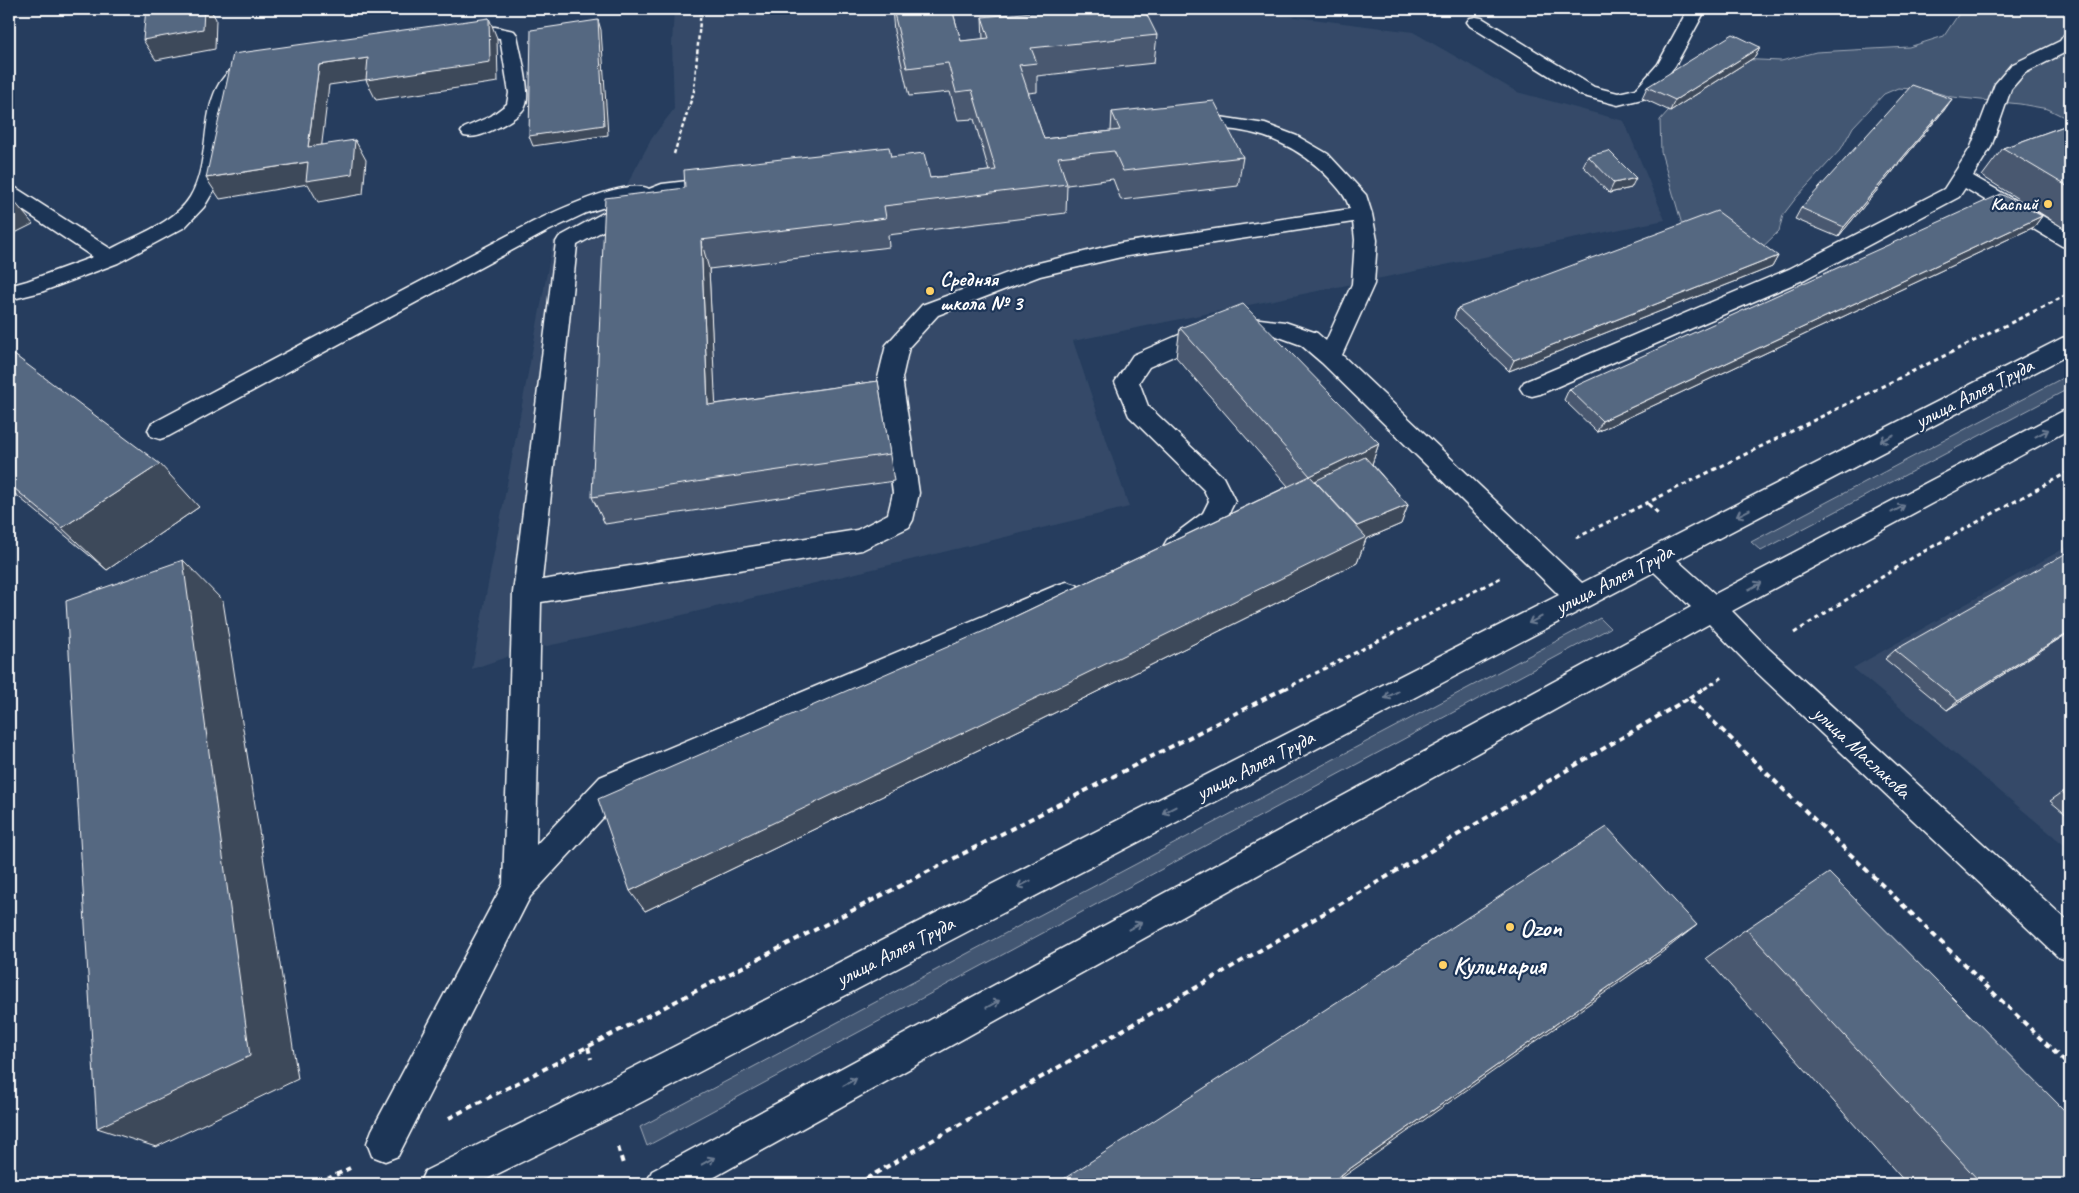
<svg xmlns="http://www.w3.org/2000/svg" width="2079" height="1193" font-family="Caveat,sans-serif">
<rect width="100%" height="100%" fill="#263d5e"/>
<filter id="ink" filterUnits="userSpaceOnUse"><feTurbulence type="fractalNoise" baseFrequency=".02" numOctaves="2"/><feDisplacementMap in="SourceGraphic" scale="10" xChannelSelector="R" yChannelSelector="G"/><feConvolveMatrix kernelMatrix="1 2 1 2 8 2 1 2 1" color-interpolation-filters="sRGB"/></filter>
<g filter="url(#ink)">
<path fill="#344a68" d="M674,9H1235L1413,32L1517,92L1624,121L1665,220L1073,341L1129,507L612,632L524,651L472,669L553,241L622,194L652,138L674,109L672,44Z
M2070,545V850L1853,668Z"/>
<path fill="#425672" stroke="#a0aab8" d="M1962,9H2070V120L2048,109L2020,104L1952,97L1927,90L1898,88L1884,94L1853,127L1841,149L1796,198L1783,215L1779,231L1745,264L1683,228L1661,152L1660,120L1700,75L1737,59L1781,61L1816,52L1909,47L1944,36Z
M2070,374V388L1761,551L1751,542Z
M1600,618L1610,628L647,1146L640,1127Z"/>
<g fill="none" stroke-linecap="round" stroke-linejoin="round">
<defs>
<path id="minor" d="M1688,9H1706L1675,66L1650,97L1618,105L1580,95L1470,26L1467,22L1470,18L1476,17L1482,18L1594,87L1618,93L1636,89L1658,64Z
M482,27H495L514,31L517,35C520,52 532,93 525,107C520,116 505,124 497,128C486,133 476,139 464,136L461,132L464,128L491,116L507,104L509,93L500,38C483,36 466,44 451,40L448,36L451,32Z
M2070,34V50L2025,73L2011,89L1991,147L1973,176L2070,232V248L2062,246L1965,188L1959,197L1805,279L1540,394L1532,396L1524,394L1520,388L1524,382L1789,269L1944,189L1971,147L1995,84L2011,65L2060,41L2064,35Z
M258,57L264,58L267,62L264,66L243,79L231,94L217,185L204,207L185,227L118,263L41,292L9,300V286L27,281L93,257L9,201V186L16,188L111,249C137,235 174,223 190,197C218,152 188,74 258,57Z
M1220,117L1265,124L1297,136L1328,154L1366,195L1372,214L1377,240L1374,284L1342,355L1582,583L2062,338L2070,336V354L1677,560L1715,594L2061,412L2070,409V429L1732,611L1768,648L2070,923V961L2058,957L1748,664L1709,624L702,1184H646L652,1171L1691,607L1654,572L617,1115L477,1184H419L425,1171L591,1089L1559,595L1322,363L1301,345L1274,335L1244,333L1203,343L1149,367L1139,382L1148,406L1223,477L1235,501L1222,527L1185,554L1176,557L1167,554L1163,547L1167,540L1203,513L1209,501L1204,490L1129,416L1115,382L1133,355L1188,331L1244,317L1285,322L1317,333L1326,341L1352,284L1355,240L1353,222L1121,257L1040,276L938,315L909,347L902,378L919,493L913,520L909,527L862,550L541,602L536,845L600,777L1057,585L1067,582L1077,585L1081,593L1077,601L622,797L530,897L398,1156L385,1161L372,1156L367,1143L372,1130L503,884L513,593L556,242L559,237L627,200L586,213L546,232L169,436L160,439L151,436L148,430L151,424L531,223C554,212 627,177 649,189L662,184L721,177L728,179L731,183L728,187L667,196L577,245L542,580L857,530L888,514L893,493L878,378L886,345L922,305L1026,266L1121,243L1350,209C1346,196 1339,189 1329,178C1301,148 1262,130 1220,129C1207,128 1195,133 1182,130L1179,126L1182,122Z"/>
</defs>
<use href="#minor" stroke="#fff" stroke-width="3"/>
<path stroke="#fff" stroke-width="2.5" stroke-dasharray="4 2.5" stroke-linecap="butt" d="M674,154L694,91L701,9
M2056,300L2070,293"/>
<path stroke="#fff" stroke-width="3" stroke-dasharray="4.5 4" stroke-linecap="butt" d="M1648,504L1658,513
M1576,538L2059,299
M1794,633L1912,558L2070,471
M1285,689L1502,577
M1704,689L1723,677"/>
<path stroke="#fff" stroke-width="4" stroke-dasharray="6 4.5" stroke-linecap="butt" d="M1689,698L1706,687
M588,1047L591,1059
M449,1118L1287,687
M618,1147L623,1164
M317,1184L350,1168
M857,1184L1366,889L1689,698L2070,1067"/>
<use href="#minor" fill="#1d3557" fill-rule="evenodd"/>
</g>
<path fill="#49596f" stroke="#fff" d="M892,9H952L961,41L983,39L982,17L1157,35L1154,63L1037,76V92L1028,93L1044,139L1111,131L1112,112L1243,157L1238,186L1121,200L1113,179L1067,185L1066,213L888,235L889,247L709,269L715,404L878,381L894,481L605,524L592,497L685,188L891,157L930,178L989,171L974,119L958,120L950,92L909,96L894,31Z
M1760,47L1755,57L1670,111L1642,98L1647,87Z
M1945,109L1838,237L1795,219L1801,208Z
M2070,124V232L1982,176L2003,148Z
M1588,156L1631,188L1609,193L1583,166Z
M2042,216L2034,227L1597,432L1564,400L1569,389Z
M1778,256L1772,267L1509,371L1454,318L1458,308Z
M1180,328L1379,443L1372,464L1408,505L1401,524L1366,539L1357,563L1036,722L645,911L991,628L1288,486L1176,357Z
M9,351L199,507L107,570L9,489Z
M2070,632L1947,710L1885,659L1895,650Z
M2070,787V818L2050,801Z
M1746,929L2070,1184H1907L1706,958Z"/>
<path fill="#3c485a" stroke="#fff" d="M204,9H210L216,19L215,49L156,60L143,40Z
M489,18L497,38L498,82L376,100L366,80Z
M598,20L601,30L608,135L533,146L529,136Z
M1760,47L1755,57L1670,111L1675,100Z
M368,58L378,78L329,85L319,167L308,147L319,65Z
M1952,99L1945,109L1838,237L1844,227Z
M355,140L366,160L363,194L318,202L308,184L220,199L206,178L308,162Z
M1636,178L1631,188L1609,193L1614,183Z
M9,195L33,224L9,236Z
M2042,216L2034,227L1597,432L1602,421Z
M701,240L709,269L717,433L708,405Z
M1778,256L1772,267L1509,371L1514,360Z
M1379,443L1370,470L1308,484L1310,476Z
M160,464L199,507L107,570L62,528Z
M1408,505L1401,524L1366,539L1357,563L1036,722L645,911L630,891L1350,529Z
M183,560L223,601L298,1079L156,1147L97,1128Z
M2070,631V632L1947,710L1958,701Z
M1697,925L1660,954L1333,1184H1328Z"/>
<path fill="#556781" stroke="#fff" d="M146,9H204L203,29L143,40Z
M893,9H952L961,41L989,38L982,17L1065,9H1144L1157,35L1031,48L1037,63L1019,65L1044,139L1120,130L1112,112L1214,101L1243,157L1123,171L1114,151L1058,157L1067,184L884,206L886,218L701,240L708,405L878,381L890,454L592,497L605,198L685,188L684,170L889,147L891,157L924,153L930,178L996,170L972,90L956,92L948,63L907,68Z
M489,18L490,62L366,80L368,58L319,65L308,147L355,140L352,174L306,181L308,162L206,178L233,54Z
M598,20L604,125L529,136L531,30Z
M1733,34L1760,47L1675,100L1647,87Z
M1912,85L1952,99L1844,227L1801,208Z
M2070,124V188L2003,148Z
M1609,151L1636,178L1614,183L1588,156Z
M2001,194L2042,216L1602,421L1569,389Z
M1717,211L1778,256L1514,360L1458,308Z
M1243,304L1379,443L1310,476L1180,328Z
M9,351L160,464L62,528L9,484Z
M1365,457L1408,505L1357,526L1315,481Z
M1310,476L1366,537L1036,698L630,891L598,799L991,628Z
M2070,551V631L1958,701L1895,650Z
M183,560L250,1056L97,1128L66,601Z
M2070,788V799L2063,793Z
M1607,827L1697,925L1328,1184H1056Z
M1829,873L2070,1116V1184H1982L1746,929Z"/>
<defs><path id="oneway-shaft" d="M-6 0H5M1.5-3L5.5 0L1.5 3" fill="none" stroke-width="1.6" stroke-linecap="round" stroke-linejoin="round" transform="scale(1.25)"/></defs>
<g stroke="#6c7c92">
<use href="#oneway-shaft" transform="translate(2042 433) rotate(-28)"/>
<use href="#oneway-shaft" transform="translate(1887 438) rotate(153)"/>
<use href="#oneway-shaft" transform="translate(1898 509) rotate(-28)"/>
<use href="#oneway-shaft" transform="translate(1743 513) rotate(153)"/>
<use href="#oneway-shaft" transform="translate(1755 586) rotate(-28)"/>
<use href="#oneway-shaft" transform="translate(1535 620) rotate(153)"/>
<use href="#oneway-shaft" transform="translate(1391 695) rotate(153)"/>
<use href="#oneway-shaft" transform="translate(1169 810) rotate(153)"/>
<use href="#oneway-shaft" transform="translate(1024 884) rotate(153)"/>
<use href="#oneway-shaft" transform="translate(1135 926) rotate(-29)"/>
<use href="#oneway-shaft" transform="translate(993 1004) rotate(-29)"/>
<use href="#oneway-shaft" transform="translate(850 1082) rotate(-29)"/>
<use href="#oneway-shaft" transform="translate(708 1161) rotate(-29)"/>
</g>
</g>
<g fill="#ffd166" stroke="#1d3557" stroke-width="2">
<circle cx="2048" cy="204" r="5"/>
<circle cx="930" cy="291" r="5"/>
<circle cx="1510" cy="927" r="5"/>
<circle cx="1443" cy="965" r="5"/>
</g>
<g text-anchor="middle" stroke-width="4.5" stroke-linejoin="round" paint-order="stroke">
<g font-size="18" font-weight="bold" fill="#fff" stroke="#1d3557" text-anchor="end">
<text x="2038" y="210">Каспий</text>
</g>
<g font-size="21" font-weight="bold" fill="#fff" stroke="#1d3557" text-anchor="start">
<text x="940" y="286">Средняя<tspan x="940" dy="24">школа № 3</tspan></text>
</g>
<g font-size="21" fill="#fff" stroke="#1d3557">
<text transform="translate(1974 393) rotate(-27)" y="7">улица Аллея Труда</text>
<text transform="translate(1614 579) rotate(-27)" y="7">улица Аллея Труда</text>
<text transform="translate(1862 752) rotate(43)" y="7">улица Маслакова</text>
<text transform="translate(1255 765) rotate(-27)" y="7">улица Аллея Труда</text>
<text transform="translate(895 951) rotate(-27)" y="7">улица Аллея Труда</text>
</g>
<g font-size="25" font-weight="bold" fill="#fff" stroke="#1d3557" text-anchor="start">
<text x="1520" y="936">Ozon</text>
<text x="1453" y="974">Кулинария</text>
</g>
</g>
<rect width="2079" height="1193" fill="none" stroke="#1d3557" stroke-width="30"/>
<rect x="15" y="15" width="2049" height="1163" fill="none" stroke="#fff" stroke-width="2" filter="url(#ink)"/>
</svg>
